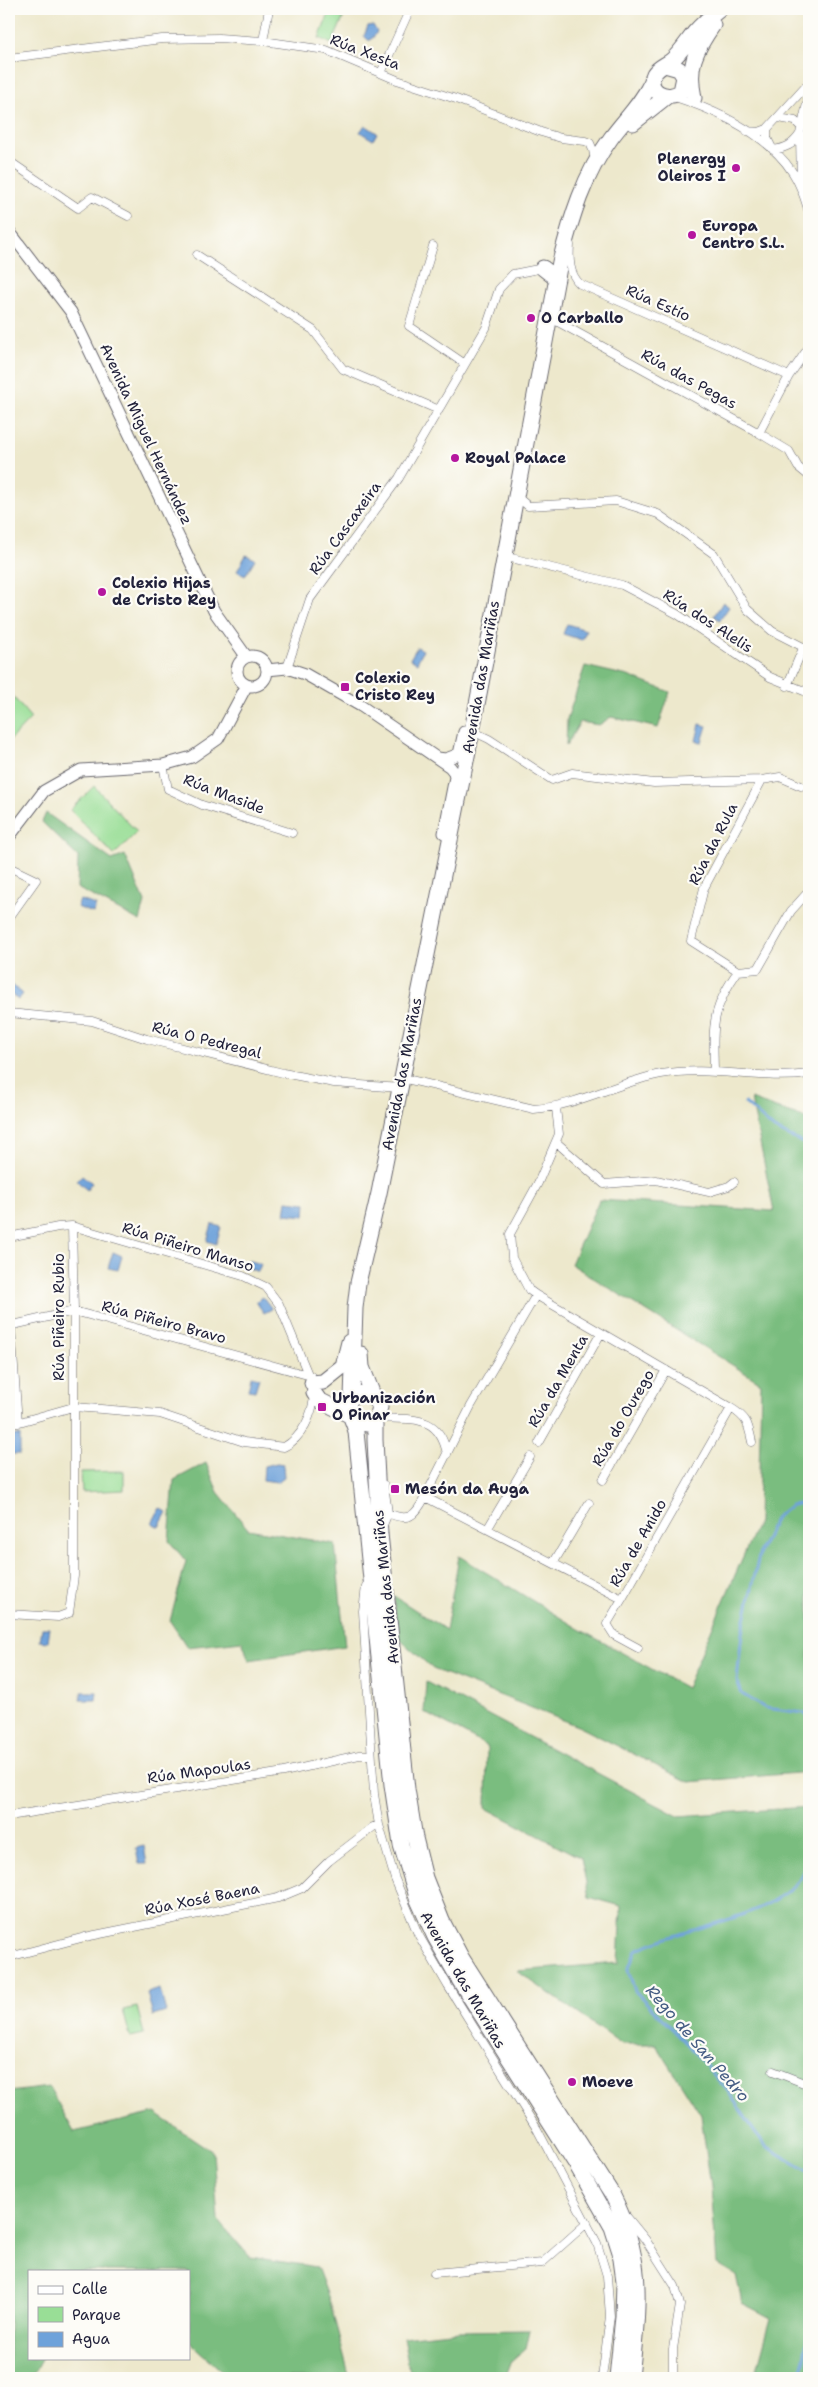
<svg xmlns="http://www.w3.org/2000/svg" width="818" height="2387" font-family="'Shantell Sans',sans-serif">
<rect width="100%" height="100%" fill="#fdfcf7"/>
<filter id="ink" filterUnits="userSpaceOnUse"><feTurbulence type="fractalNoise" baseFrequency=".02" numOctaves="2"/><feDisplacementMap in="SourceGraphic" scale="10" xChannelSelector="R" yChannelSelector="G"/><feConvolveMatrix kernelMatrix="1 2 1 2 8 2 1 2 1" color-interpolation-filters="sRGB"/></filter>
<filter id="wash" filterUnits="userSpaceOnUse"><feTurbulence type="fractalNoise" baseFrequency=".0096" numOctaves="4" result="noise"/><feDisplacementMap in="SourceGraphic" scale="20" xChannelSelector="R" yChannelSelector="G"/><feGaussianBlur stdDeviation="1.12" result="paint"/><feColorMatrix in="noise" values="0 0 0 0 0 0 0 0 0 0 0 0 0 0 0 0 0 1.4 0 .05"/><feComposite in="paint" operator="in"/></filter>
<g filter="url(#wash)">
<rect width="100%" height="100%" fill="#ede8cc"/>
<path fill="#99de96" stroke="#5e8068" d="M331,9H347L332,44L319,38Z
M9,692L31,718L9,741Z
M94,786L137,832L114,855L70,810Z
M124,1471V1490L82,1492L81,1472Z
M137,2007L144,2034L130,2037L123,2010Z"/>
<path fill="#7abd7f" stroke="#4e705d" d="M585,666L628,676L670,692L658,728L611,717L599,725L580,722L566,746L567,719Z
M46,813L112,860L125,855L145,902L140,921L77,888L78,857L42,822Z
M751,1099L809,1120V1772L689,1782L580,1727L433,1669L397,1637L394,1596L446,1630L459,1556L579,1629L686,1688L758,1522L761,1383L571,1264L599,1200L774,1211Z
M206,1463L218,1492L248,1529L335,1544L345,1646L249,1660L242,1641L187,1647L170,1621L186,1561L169,1541L174,1480Z
M426,1682L678,1816L809,1807V2378L755,2377L771,2318L742,2303L736,2275L717,2264L711,2187L701,2115L656,2044H622L517,1971L618,1963L621,1906L589,1897L581,1858L486,1808L487,1746L424,1712Z
M49,2087L74,2132L155,2113L213,2152L218,2220L250,2257L317,2267L329,2299L350,2378H230L189,2342V2271H29V2358H42L31,2378H9V2092Z
M530,2330L526,2348L512,2360L505,2378L411,2377L403,2337L459,2331Z"/>
<path fill="#6ea2da" stroke="#48628a" d="M373,25L377,32L371,40H368L364,36L368,26Z
M365,125L377,133L373,140L360,132Z
M246,555L255,559L245,576L237,571Z
M723,602L729,607L720,620L714,616Z
M567,624L586,630L582,640L563,634Z
M417,647L423,650L417,663L410,659Z
M700,724L707,726L702,742L696,741Z
M80,900L96,905L93,913L77,907Z
M12,985L23,994L18,1000L9,992Z
M82,1175L92,1183L87,1190L77,1181Z
M287,1201L306,1203L305,1216L285,1214Z
M212,1224L221,1227L216,1244L207,1241Z
M113,1252L122,1256L118,1270L108,1268Z
M248,1260L261,1264L258,1272L246,1267Z
M263,1297L272,1309L264,1313L256,1302Z
M251,1376L259,1378L255,1391L248,1390Z
M20,1435V1454H10L9,1436Z
M277,1463L283,1464L284,1477L277,1482L263,1480L264,1466Z
M160,1508L167,1512L159,1527L152,1523Z
M42,1628H50L48,1642L40,1641Z
M82,1692H97L96,1700H80Z
M144,1846L147,1864H139L136,1848Z
M160,1989L166,2012L153,2016L147,1993Z"/>
<g fill="none" stroke-linecap="round" stroke-linejoin="round">
<path stroke="#6ea2da" stroke-width="3" d="M745,1103L774,1129L809,1146
M809,1503L791,1505L776,1517L760,1551L742,1633L737,1680L742,1694L765,1708L804,1713L809,1717
M809,1862C805,1869 801,1880 795,1885C756,1922 683,1927 636,1950L628,1970L635,1991L688,2045L727,2090L764,2145L809,2172
M798,2378C805,2362 807,2341 808,2324C808,2312 806,2303 809,2292"/>
</g>
</g>
<g filter="url(#ink)">
<g fill="none" stroke-linecap="round" stroke-linejoin="round">
<defs>
<path id="street" d="M263,41L269,9
M9,58L162,39L219,38L263,41L326,50L397,80L456,99L541,132L561,138L585,141L590,143L593,150L595,160
M381,73L410,9
M672,96C715,110 768,134 793,173C801,185 805,199 809,212
M779,118L795,121L801,127
M767,129V138L773,150C786,148 793,145 800,134
M747,131L759,132L767,129L809,83
M9,161L78,208L92,197L128,216
M801,187L800,134L809,95
M570,245C569,259 569,274 580,284L789,376
M433,246L409,326L465,364
M197,255L313,330L343,369L439,410
M549,317L759,433L789,376L809,347
M759,433L789,451L798,467L809,476
M516,496L528,506L616,501L658,514L714,554L747,609L772,631L809,650
M503,556L622,585L677,614L770,677L809,693
M287,668L310,599L399,478L486,328L499,289L513,274L543,268
M787,686L803,648
M472,731L489,739L552,780L572,773L654,783L762,780L780,777L801,786
M163,765L168,789L202,805L292,833
M9,867L36,880L9,918
M738,971L691,941L704,888L762,780
M738,971L758,969L791,911L809,891
M9,1013L92,1021L147,1039L283,1073L334,1083L400,1088
M714,1071C713,1026 711,1009 738,971
M402,1078L534,1109C578,1106 618,1082 661,1074C711,1065 760,1081 809,1074
M556,1142L604,1184L656,1180L709,1192L729,1186L734,1182
M9,1237L58,1227L72,1226L243,1276L266,1287L279,1304L312,1384
M536,1295L731,1408L622,1599L425,1497L471,1406Z
M536,1295L529,1290L512,1258L510,1234L538,1183L559,1134L556,1108
M9,1326L74,1311L311,1376
M11,1326L18,1423
M731,1408C747,1418 748,1423 752,1442
M377,1418C411,1420 439,1413 447,1454
M9,1425L73,1407L101,1409L160,1414L244,1442L284,1447C302,1438 313,1414 314,1395
M539,1443L601,1333
M603,1480L666,1370
M388,1513C408,1522 415,1517 425,1497
M383,1525L388,1513L384,1485
M488,1528L530,1457
M554,1562L589,1503
M366,1586L363,1611L374,1794L379,1825L395,1879L418,1934L448,1986L537,2129L597,2243L607,2276L610,2316L602,2378
M622,1599L607,1624L614,1635L638,1648
M9,1614L58,1617L69,1613L74,1576V1311L72,1226
M9,1816L284,1772L359,1755H371
M9,1957L85,1937L278,1898L302,1888L329,1861L373,1827L379,1825
M773,2071L809,2085
M627,2217L645,2239L675,2286L680,2305L673,2349V2378
M434,2273L542,2263L587,2223"/>
<path id="secondary" d="M9,231L71,312L214,611L246,656
M237 671a15 15 0 1 1 30 0a15 15 0 1 1-30 0Z
M267,670L287,668L305,674L361,706L450,767L454,772L455,777L444,833
M437,758L446,759L459,754L464,732
M9,837L44,791L81,770L163,765L192,757L218,739L247,685"/>
<path id="highway" d="M665,65L679,69L684,77L681,91C668,102 645,91 654,74C658,67 666,65 672,60C681,52 687,42 694,33C702,24 711,16 720,9
M694,98C687,66 695,51 713,25
M633,123L666,97
M543,268L557,279
M361,1354L362,1367L373,1395
M312,1383L323,1382L343,1366L349,1342
M314,1393L319,1400L349,1415
M352,1398L355,1308L358,1283L379,1193L472,731L560,262C571,218 584,175 611,138C625,119 642,103 652,81
M375,1419V1440L380,1534L407,1789L415,1838L425,1878L442,1921L461,1957L612,2194C646,2261 638,2306 631,2378
M353,1420L367,1424L377,1418L380,1407L373,1395C368,1393 363,1392 358,1394C339,1401 354,1420 356,1432L392,1785L401,1845L418,1900L435,1937L460,1981L576,2164L612,2227L620,2252L624,2281L623,2316L617,2378"/>
</defs>
<use href="#street" stroke="#69676e" stroke-width="9"/>
<use href="#secondary" stroke="#69676e" stroke-width="13"/>
<use href="#highway" stroke="#69676e" stroke-width="17"/>
<use href="#street" stroke="#fff" stroke-width="8"/>
<use href="#secondary" stroke="#fff" stroke-width="11"/>
<use href="#highway" stroke="#fff" stroke-width="15"/>
</g>
</g>
<g fill="#b5179e" stroke="#fdfcf7" stroke-width="2">
<circle cx="736" cy="168" r="5"/>
<circle cx="692" cy="235" r="5"/>
<circle cx="531" cy="318" r="5"/>
<circle cx="455" cy="458" r="5"/>
<circle cx="102" cy="592" r="5"/>
<rect x="340" y="682" width="10" height="10" rx="2.5"/>
<rect x="317" y="1402" width="10" height="10" rx="2.5"/>
<rect x="390" y="1484" width="10" height="10" rx="2.5"/>
<circle cx="572" cy="2082" r="5"/>
</g>
<g text-anchor="middle" stroke-width="4.5" stroke-linejoin="round" paint-order="stroke">
<g font-size="15" fill="#22223b" stroke="#fdfcf7">
<text transform="translate(365 52) rotate(21)" y="5">Rúa Xesta</text>
<text transform="translate(658 303) rotate(24)" y="5">Rúa Estío</text>
<text transform="translate(689 379) rotate(29)" y="5">Rúa das Pegas</text>
<text transform="translate(146 434) rotate(65)" y="5">Avenida Miguel Hernández</text>
<text transform="translate(345 528) rotate(-54)" y="5">Rúa Cascaxeira</text>
<text transform="translate(708 621) rotate(33)" y="5">Rúa dos Alelis</text>
<text transform="translate(481 677) rotate(-80)" y="5">Avenida das Mariñas</text>
<text transform="translate(224 794) rotate(21)" y="5">Rúa Maside</text>
<text transform="translate(713 844) rotate(-63)" y="5">Rúa da Rula</text>
<text transform="translate(207 1040) rotate(14)" y="5">Rúa O Pedregal</text>
<text transform="translate(402 1074) rotate(-79)" y="5">Avenida das Mariñas</text>
<text transform="translate(188 1247) rotate(17)" y="5">Rúa Piñeiro Manso</text>
<text transform="translate(59 1317) rotate(-90)" y="5">Rúa Piñeiro Rubio</text>
<text transform="translate(164 1322) rotate(15)" y="5">Rúa Piñeiro Bravo</text>
<text transform="translate(558 1381) rotate(-60)" y="5">Rúa da Menta</text>
<text transform="translate(623 1418) rotate(-60)" y="5">Rúa do Ourego</text>
<text transform="translate(638 1543) rotate(-60)" y="5">Rúa de Anido</text>
<text transform="translate(386 1587) rotate(-96)" y="5">Avenida das Mariñas</text>
<text transform="translate(199 1771) rotate(-8)" y="5">Rúa Mapoulas</text>
<text transform="translate(202 1899) rotate(-11)" y="5">Rúa Xosé Baena</text>
<text transform="translate(463 1980) rotate(60)" y="5">Avenida das Mariñas</text>
</g>
<g font-size="15" font-weight="bold" fill="#22223b" stroke="#fdfcf7" text-anchor="start">
<text x="726" y="164" text-anchor="end">Plenergy<tspan x="726" dy="17">Oleiros I</tspan></text>
<text x="702" y="231">Europa<tspan x="702" dy="17">Centro S.L.</tspan></text>
<text x="541" y="323">O Carballo</text>
<text x="465" y="463">Royal Palace</text>
<text x="112" y="588">Colexio Hijas<tspan x="112" dy="17">de Cristo Rey</tspan></text>
<text x="355" y="683">Colexio<tspan x="355" dy="17">Cristo Rey</tspan></text>
<text x="332" y="1403">Urbanización<tspan x="332" dy="17">O Pinar</tspan></text>
<text x="405" y="1494">Mesón da Auga</text>
<text x="582" y="2087">Moeve</text>
</g>
<g font-size="16" font-style="italic" fill="#445c83" stroke="#fdfcf7">
<text transform="translate(698 2043) rotate(49)" y="6">Rego de San Pedro</text>
</g>
</g>
<rect width="818" height="2387" fill="none" stroke="#fdfcf7" stroke-width="30"/>
<rect x="28" y="2270" width="162" height="90" fill="#fdfcf7" stroke="#a5a5ac"/>
<rect x="38" y="2286" width="25" height="8" fill="#ffffff" stroke="#a5a5ac"/>
<text x="72" y="2294" font-size="15" fill="#22223b">Calle</text>
<rect x="38" y="2307" width="25" height="15" fill="#99de96" stroke="#a5a5ac"/>
<text x="72" y="2320" font-size="15" fill="#22223b">Parque</text>
<rect x="38" y="2332" width="25" height="15" fill="#6ea2da" stroke="#a5a5ac"/>
<text x="72" y="2344" font-size="15" fill="#22223b">Agua</text>
</svg>
